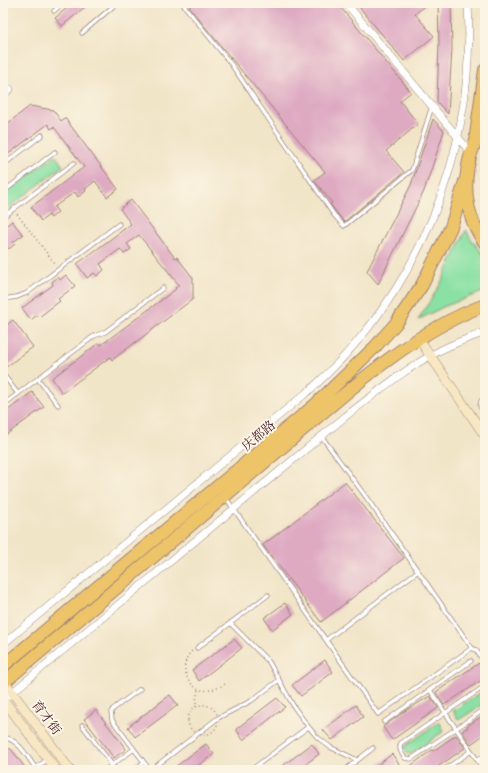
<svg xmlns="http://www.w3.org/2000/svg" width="488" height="773" font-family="'Gentium Book Plus','Noto Serif SC',serif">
<rect width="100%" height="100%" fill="#fcf5e5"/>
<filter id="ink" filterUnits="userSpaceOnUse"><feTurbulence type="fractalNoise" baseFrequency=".025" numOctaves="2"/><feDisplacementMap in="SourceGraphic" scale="8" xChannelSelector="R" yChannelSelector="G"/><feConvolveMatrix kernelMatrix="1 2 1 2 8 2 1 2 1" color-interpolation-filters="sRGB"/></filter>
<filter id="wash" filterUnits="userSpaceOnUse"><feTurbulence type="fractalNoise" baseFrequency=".012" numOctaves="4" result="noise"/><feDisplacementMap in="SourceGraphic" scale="16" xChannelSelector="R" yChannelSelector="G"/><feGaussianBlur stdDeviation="0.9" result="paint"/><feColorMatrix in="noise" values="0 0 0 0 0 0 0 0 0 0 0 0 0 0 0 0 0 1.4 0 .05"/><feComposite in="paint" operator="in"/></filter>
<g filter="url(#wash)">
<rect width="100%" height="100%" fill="#f1e5c8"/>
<path fill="#8ae1a4" stroke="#6a8068" d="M55,155L63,166L3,212V195Z
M466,230L472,240L485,257V291L443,307L418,320L440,285Z
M485,690V703L460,719H458L454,713V710Z
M438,723H440L444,731L411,754H408L404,748L405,746Z"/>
<g id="blocks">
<path fill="#deaac2" d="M73,3H90L62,26L55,18Z
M194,3H337L411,92L400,101L418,124L386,151L404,172L344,222L330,204L332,203L314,180L325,172L189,7Z
M356,3H428L415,14L434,36L404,61Z
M438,3H451L452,49L448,114L437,102L439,43Z
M30,106L53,110L61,121L65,118L118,189L107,197L95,181L85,189L86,191L78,197L75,192L54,207L58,212L51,218L49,215L41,221L31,207L84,167L54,127L51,129L48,124L3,158V127Z
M433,119L444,131L424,191L378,284L367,271L411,185Z
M131,200L175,258L177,257L193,278V299L112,360L110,357L62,393L52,378L99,343L101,345L176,289L175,288L179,285L139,235L127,244L131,249L124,254L120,249L100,264L104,270L97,276L94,273L87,278L77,264L131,224L120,209Z
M12,221L23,235L13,242L15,244L9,249L3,241V228Z
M66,275L75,286L58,299L60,301L39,317L37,315L31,320L22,308L53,285L52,282L58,277L60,280Z
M13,320L33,347L6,367L3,362V328Z
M32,392L44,407L3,437V414Z
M345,482L404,558L321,622L263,545Z
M285,603L293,614L272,630L264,618Z
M234,639L242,648L199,681L192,670Z
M325,660L333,672L301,696L292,685Z
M479,663L485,672V678L444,705L436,692Z
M170,695L178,705L135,737L128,727Z
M430,696L438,708L392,740L383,727L405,711Z
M277,698L285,707L243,740L236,729Z
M356,705L363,717L332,740L323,730Z
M96,710L126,749L114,758L84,719Z
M485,714V734L471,744L462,731L468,727L467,726Z
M456,735L465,748L462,750L433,770H405L432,750L433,751Z
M206,744L214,754L192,770H171Z
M312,744L319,754L298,770H277Z
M3,748L11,749L27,770H3Z
M392,754L399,764L391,770H371Z"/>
</g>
</g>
<g filter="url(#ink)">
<use href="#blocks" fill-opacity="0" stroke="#9e827a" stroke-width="1"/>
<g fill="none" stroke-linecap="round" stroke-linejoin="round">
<defs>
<path id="lane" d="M182,3L231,64L334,215L344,226L412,170L432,106
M54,11L63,3
M82,33L117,3
M3,165L42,135
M3,192L55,152
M3,217L74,163
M3,299L17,297L27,293L119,224
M3,374L18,394
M38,379L58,405
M485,396L481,401L480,406L485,416
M3,405L94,336L105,332L163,288
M322,437L366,497L472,648L476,650L485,663
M226,498L378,714L472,648
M230,623L269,662L294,707L307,725L317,737L330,747L357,760
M326,640L418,571
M197,648L268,595
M485,686L401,743C398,749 402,754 405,758L411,759L485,709
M140,689L113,709L111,712L112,720L150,770
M430,690L484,770
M384,722L471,661
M82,725L116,770
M3,737C20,740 27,757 37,770
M478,760L485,755
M33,770L48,759
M105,770L134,749
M134,770L144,762
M151,770L218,718L251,701L279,680
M251,770L308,727
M345,770L373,748
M444,770L471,751"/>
<path id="street" d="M346,3L471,153
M3,95L10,89
M3,644L311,389C422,289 476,151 468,3
M3,700L346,416C376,393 406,368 439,351C454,343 470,338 485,332"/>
<path id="secondary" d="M419,339L485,436
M3,680L70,770
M3,699L56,770"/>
<path id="highway" d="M485,125C461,160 459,208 485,243
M476,135L485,70
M3,666L316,404L375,347L397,322L422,285L451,227L467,175
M3,683C93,608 183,532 272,456C336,402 406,334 485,305"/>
</defs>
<use href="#lane" stroke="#9e827a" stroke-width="5"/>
<use href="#street" stroke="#9e827a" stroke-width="8"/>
<use href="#secondary" stroke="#9e827a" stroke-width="10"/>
<use href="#highway" stroke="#9e827a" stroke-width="14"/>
<path stroke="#9e827a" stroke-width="1.5" stroke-dasharray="1 3" stroke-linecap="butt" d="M17,214L56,265
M192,651C179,662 185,685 201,690C209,692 218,688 225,684
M188 720a15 15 0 1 1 30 0a15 15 0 1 1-30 0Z
M196,707V702L198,689"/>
<use href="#lane" stroke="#fff" stroke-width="3.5"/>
<use href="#street" stroke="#fff" stroke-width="7"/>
<use href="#secondary" stroke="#f8e7c3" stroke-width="9"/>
<use href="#highway" stroke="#eec469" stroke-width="12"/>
</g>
</g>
<g text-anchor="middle" stroke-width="4" stroke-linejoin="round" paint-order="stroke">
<g font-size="13" fill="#4a1f2b" stroke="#fcf5e5">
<text transform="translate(258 435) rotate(-40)" y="5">庆都路</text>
<text transform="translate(47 717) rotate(53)" y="5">育才街</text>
</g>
</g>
<rect width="488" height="773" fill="none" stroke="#fcf5e5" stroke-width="16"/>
</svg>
